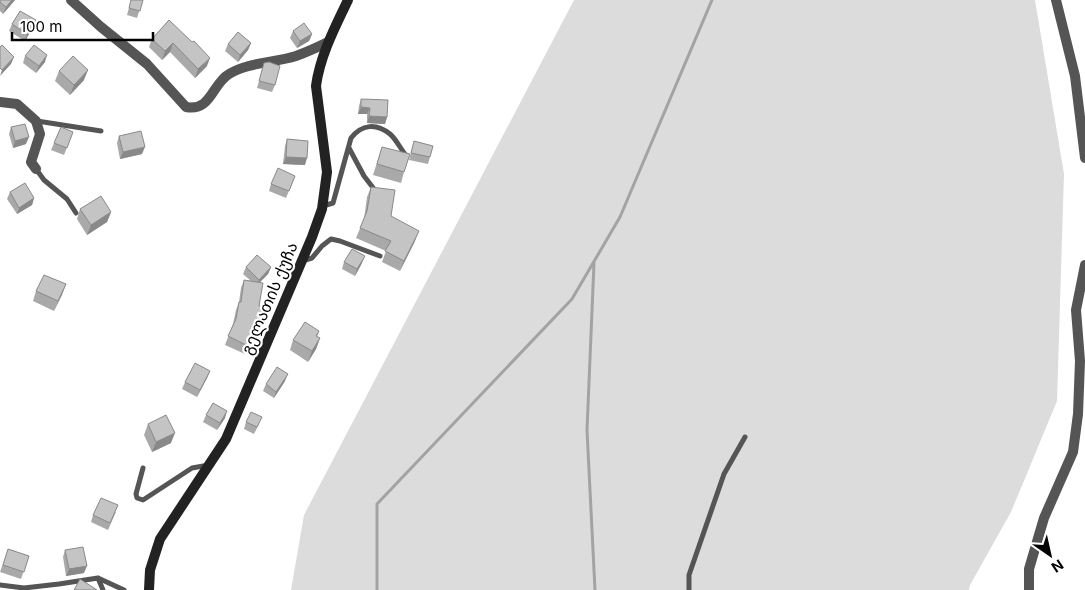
<svg xmlns="http://www.w3.org/2000/svg" width="1085" height="590" font-family="Inter,'Noto Sans Georgian',sans-serif">
<rect width="100%" height="100%" fill="#fff"/>
<path fill="#dcdcdc" d="M574,0H1035L1064,174L1057,401L1011,512L970,585L969,590H291L304,515Z"/>
<g fill="none" stroke-linecap="round" stroke-linejoin="round">
<path stroke="#a3a3a3" stroke-width="3" d="M594,263L587,430L595,590
M377,590V504L572,299L620,217L712,0"/>
<path stroke="#555" stroke-width="5" d="M37,121L101,131
M349,148L364,176L374,189
M36,169L44,180L67,199L76,213
M323,206L333,203L351,138C362,124 376,123 390,134C396,139 400,148 405,154
M302,261L312,258L322,246L331,239L340,241L380,256
M143,468L136,494L137,498L143,500L192,468L209,465
M98,578L103,590
M0,585L24,588L59,584L98,578L124,590
M689,590V575L724,474L745,437"/>
<path stroke="#555" stroke-width="10" d="M71,0L101,27L147,64L186,107C211,112 212,84 229,74C249,62 274,63 296,56C307,52 318,47 328,42
M1056,0L1075,76L1085,158
M0,102L17,104L36,121L40,134L31,162L36,169
M1029,590V569L1044,518L1073,452L1078,414L1080,361L1076,310L1085,265"/>
<path stroke="#222" stroke-width="10" d="M149,590L150,570L160,539L226,439L312,237L322,209L327,172L316,86C320,56 335,27 348,0"/>
</g>
<path fill="#a9a9a9" d="M0,0H15L3,14L0,11Z
M131,0H143L137,18L127,15Z
M36,20L33,27L25,41L9,31L12,24Z
M169,20L207,66L195,78L170,52L162,60L149,47L152,39Z
M293,31L312,34L309,41L297,48L290,38Z
M251,43L248,50L238,62L225,51L228,44Z
M25,56L45,62L36,73L23,63Z
M264,63L275,85L272,92L257,88Z
M59,71L84,80L70,95L55,81Z
M361,99L387,117L385,124L367,123V114H358L359,106Z
M11,127L26,144L13,148L9,134Z
M61,127L73,132L64,155L51,150Z
M119,136L142,154L120,159L117,143Z
M287,139L305,165L283,164L285,146Z
M414,141L430,157L428,164L409,160Z
M382,147L404,172L401,183L373,175Z
M295,176L286,198L269,191L271,184Z
M371,187L391,216L415,241L400,271L382,262L386,251L356,238L364,219L367,197Z
M10,192L34,198L32,205L17,214L7,199Z
M80,209L111,212L107,222L87,235L77,219Z
M344,262L362,263L355,276L342,269Z
M246,267H271L268,274L260,282L257,327L245,354L225,345L233,324L236,310L239,302L241,288L244,280L251,281L243,274Z
M66,284L54,311L33,301L36,291Z
M319,331L317,337L320,338L316,349L308,362L290,350L293,340Z
M210,371L207,378L197,397L182,389L185,382Z
M285,381L274,398L263,391L266,384Z
M206,415L225,418L217,430L203,422Z
M246,422L259,424L254,434L244,429Z
M148,424L171,443L152,452L144,435Z
M116,512L108,530L91,522L93,515Z
M8,549L29,556L21,579L0,572Z
M65,550L84,573L66,576L63,557Z"/>
<path fill="#898989" d="M12,0H15L3,14L6,7Z
M36,20L33,27L25,41L27,34Z
M312,34L309,41L297,48L300,41Z
M173,43L170,52L162,60L165,51Z
M251,43L248,50L238,62L240,55Z
M47,55L45,62L36,73L39,66Z
M14,57L11,64L0,76L2,70Z
M210,58L207,66L195,78L198,69Z
M88,70L84,80L70,95L74,85Z
M361,107L370,108L367,114H358Z
M369,116L387,117L385,124L367,123Z
M29,137L26,144L13,148L15,141Z
M145,147L142,154L120,159L123,152Z
M286,157L307,158L305,165L283,164Z
M34,198L32,205L17,214L19,208Z
M111,212L107,222L87,235L91,225Z
M419,231L415,241L400,271L404,261Z
M365,256L362,263L355,276L357,269Z
M271,267L268,274L256,286L259,280Z
M66,284L62,295L54,311L58,301Z
M260,319L257,327L245,354L248,346Z
M320,338L316,349L308,362L312,351Z
M210,371L207,378L197,397L200,390Z
M288,374L285,381L274,398L276,392Z
M227,411L225,418L217,430L220,423Z
M175,433L171,443L152,452L156,442Z
M87,566L84,573L66,576L69,569Z"/>
<path fill="#c4c4c4" stroke="#898989" d="M0,0H12L6,7L0,2Z
M131,0H143L140,11L129,8Z
M20,11L36,20L27,34L12,24Z
M169,20L192,42L194,41L210,58L198,69L173,43L165,51L152,39Z
M304,23L312,34L300,41L293,31Z
M238,32L251,43L240,55L228,44Z
M2,45L14,57L2,70L0,68V47Z
M34,45L47,55L39,66L25,56Z
M73,56L88,70L74,85L59,71Z
M269,62L280,66L275,85L259,81L264,63Z
M361,99L388,100L387,117L369,116L370,108L361,107Z
M25,124L29,137L15,141L11,127Z
M61,127L73,132L67,148L54,143Z
M141,131L145,147L123,152L119,136Z
M287,139L308,141L307,158L286,157Z
M414,141L433,146L430,157L411,153Z
M382,147L410,154L404,172L377,164Z
M278,168L295,176L289,191L271,184Z
M25,183L34,198L19,208L10,192Z
M371,187L395,190L391,216L419,231L404,261L385,251L391,241L360,228L367,211Z
M101,196L111,212L91,225L80,209Z
M352,249L365,256L357,269L344,262Z
M257,255L271,267L259,280L246,267Z
M44,275L66,284L58,301L36,291Z
M244,280L263,283L259,306H263L260,319L248,346L228,336L236,319L239,302H241Z
M305,322L319,331L316,336L320,338L312,351L293,340Z
M195,363L210,371L200,390L185,382Z
M277,367L288,374L276,392L266,384Z
M213,403L227,411L220,423L206,415Z
M251,412L262,417L257,427L246,422Z
M166,415L175,433L156,442L148,424Z
M101,498L118,505L110,523L93,515Z
M83,547L87,566L69,569L65,550Z
M8,549L29,556L24,572L3,565Z
M80,579L97,590H74Z"/>
<g text-anchor="middle" stroke-width="4.5" stroke-linejoin="round" paint-order="stroke">
<g font-size="16" fill="#000" stroke="#fff">
<text transform="translate(269 298) rotate(-67)" y="6">გელათის ქუჩა</text>
</g>
</g>
<g transform="translate(1050 555) rotate(146)" stroke="#ffffff" stroke-width="4" paint-order="stroke">
<path d="M0-4L9 19L0 12L-9 19Z" fill="#000000"/>
<text y="-8" font-size="14" font-weight="bold" text-anchor="middle" fill="#000000">N</text>
</g>
<path d="M12 32v8h141v-8" fill="none" stroke="#000000" stroke-width="2.5"/>
<text x="20" y="32" font-size="15" fill="#000000" stroke="#ffffff" stroke-width="4" paint-order="stroke">100 m</text>
</svg>
